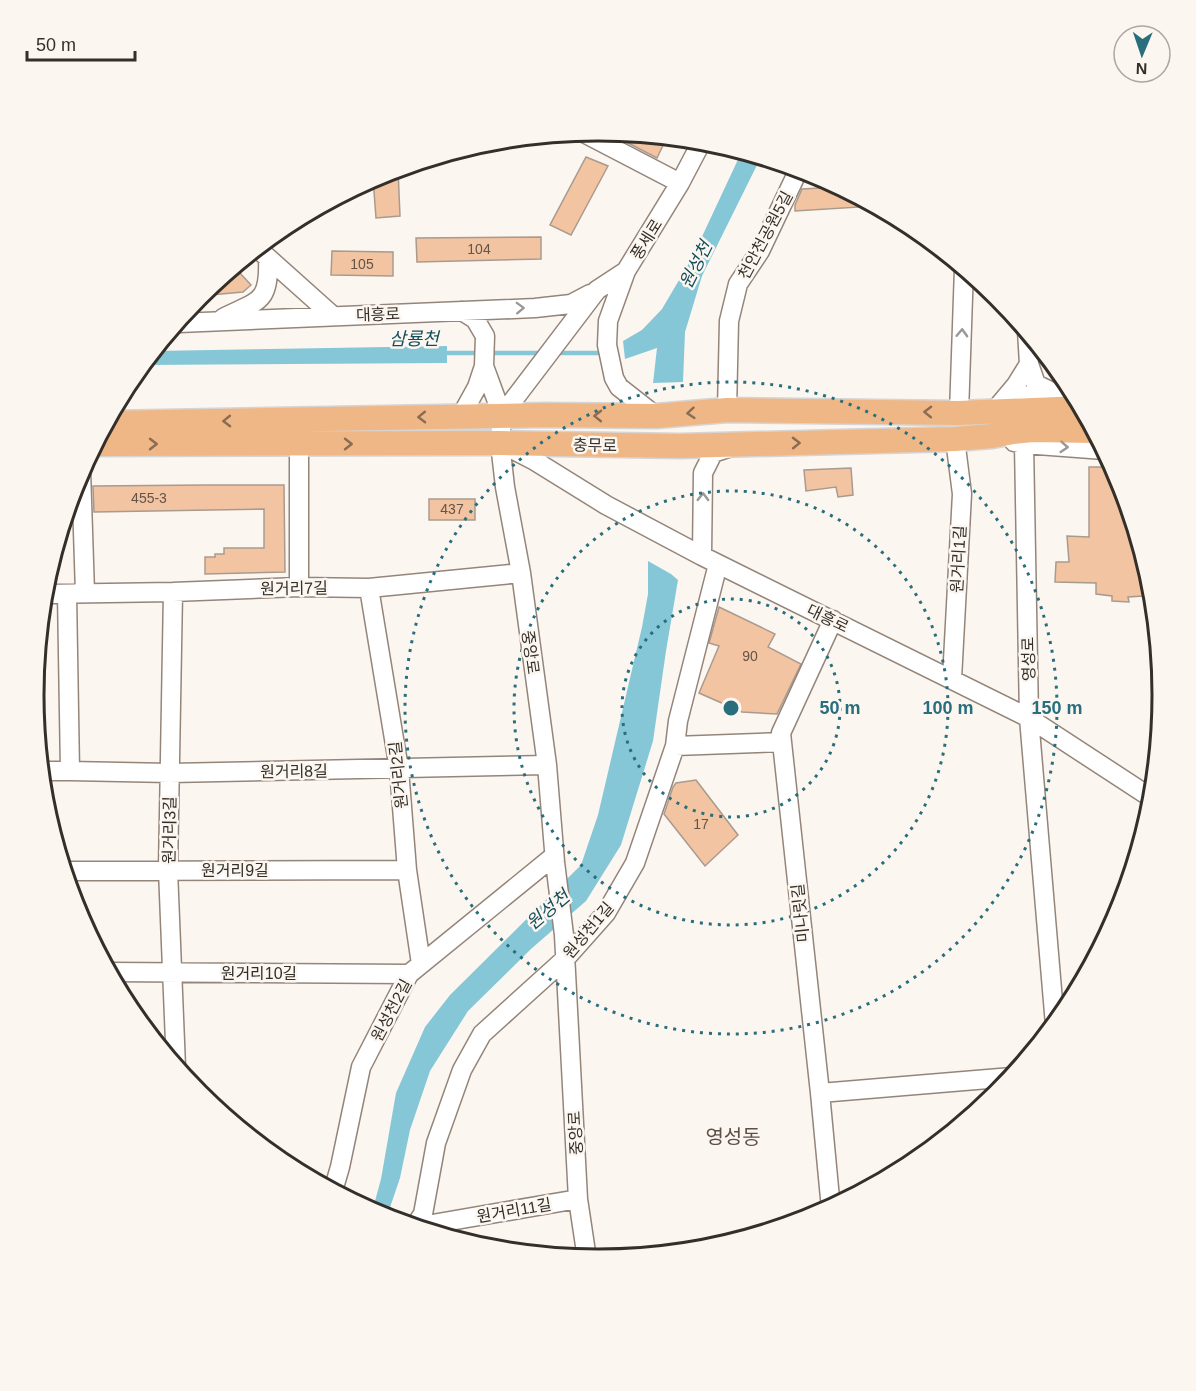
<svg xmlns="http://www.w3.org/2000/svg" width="1196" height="1391" font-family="Arial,'Noto Sans KR',sans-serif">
<rect width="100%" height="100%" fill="#fcf6f1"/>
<path fill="#85c7d7" d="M742,151L761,157L702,276L685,332L683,382L653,383L657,348L625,359L623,341L642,330L662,309L692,258Z
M447,346V363L142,365L153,351Z
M648,561L671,574L678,580L666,651L653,741L621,845L586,901L531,949L468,1011L430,1071L410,1130L400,1178L386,1219L372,1212L381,1179L396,1093L425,1027L450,995L581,865L598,815L642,627L648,594Z"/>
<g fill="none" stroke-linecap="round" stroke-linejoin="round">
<path stroke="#85c7d7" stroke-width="4.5" d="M443,353H479
M488,353H542
M557,353H605"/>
</g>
<path fill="#f3c4a1" stroke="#a99a8f" stroke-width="1.5" d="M605,131L667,137L657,158Z
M586,157L608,166L571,235L550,225Z
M398,169L400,216L376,218L373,178L382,173Z
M839,187L876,206L795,211V205L802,189Z
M541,237V259L417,262L416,238Z
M332,251L393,252V276L331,275Z
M228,272H239L251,285L243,292L199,296Z
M1089,467H1114L1120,480L1141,550L1143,596L1128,597L1129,602L1112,601V596L1096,594V583L1055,582L1056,562H1069L1067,536L1089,537Z
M851,468L853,495L838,497L836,487L806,491L804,470Z
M207,485H284L285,572L205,574V557H215V554H224V548H264V509L94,512L93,486Z
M429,499H475V520H429Z
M719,607L775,634L768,647L801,664L777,714L742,712L699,693L719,646L709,643Z
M696,780L738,835L705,866L664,814L673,787L676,783Z"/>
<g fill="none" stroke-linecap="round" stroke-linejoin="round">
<defs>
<path id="minor" d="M582,132L680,183
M257,248L333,316
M626,271L608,321L607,345L614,378L619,387L656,416
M462,311L475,319L485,336L484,366L502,415
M223,318C258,300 270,304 268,258
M177,322L179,323L535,308L571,304L590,294
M1027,331L1029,364L1036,384L1052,392
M1000,404L1016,385L1029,364
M996,408L1029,395L1072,390
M727,410L729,321L738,284L760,251L799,169
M959,413L964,268
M461,416L477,387L484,366
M1014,442L1024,444L1104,450
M299,444V587
M502,444L535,461L606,505L702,556L1029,718L1153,799
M1024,444L1029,718L1055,1025
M81,470L85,593
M702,556L703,473L713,453L731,447
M369,588L399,769L407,870L421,964
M173,592L168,870L176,1067
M43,594L173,592L299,587L369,588L521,573
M67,594L70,771
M952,679L962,494L955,439
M675,746L782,742
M40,771H70L170,773L547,765
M64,871L407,870
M108,972L409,974
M820,1093L1012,1077
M333,1191L340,1167L361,1067L409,974L554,856
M831,1209L820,1093L781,733L833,620
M414,1227L423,1214L436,1143L462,1070L482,1034L566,958L606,913L635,863L675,746L678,721L718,564
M415,1227L578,1199
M587,1259L578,1199L564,935L555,862L547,765L521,573L505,487L500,443L502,415L597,290L626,271L680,183L702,141"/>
<path id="major" d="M106,423L546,415L656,416L727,410L959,413L1082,408
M95,444L500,443L680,446L955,439L992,436L1013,432L1033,430L1094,431"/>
</defs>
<use href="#minor" stroke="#94857a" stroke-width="21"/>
<use href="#major" stroke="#d7d5d4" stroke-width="27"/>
<use href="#minor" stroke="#fff" stroke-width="18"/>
<use href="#major" stroke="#efb785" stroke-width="24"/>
</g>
<defs><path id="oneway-chevron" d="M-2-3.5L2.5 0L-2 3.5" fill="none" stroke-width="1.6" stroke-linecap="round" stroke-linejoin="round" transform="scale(1.5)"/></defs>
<g stroke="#9a9794">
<use href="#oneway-chevron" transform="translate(520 308) rotate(-2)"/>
<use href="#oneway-chevron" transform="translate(962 333) rotate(-88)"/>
<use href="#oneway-chevron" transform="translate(1064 447) rotate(4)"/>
<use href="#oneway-chevron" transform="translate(703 497) rotate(-89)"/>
</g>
<g stroke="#896c53">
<use href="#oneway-chevron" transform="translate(928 412) rotate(-179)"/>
<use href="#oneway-chevron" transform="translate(691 413) rotate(175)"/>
<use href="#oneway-chevron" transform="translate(598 416) rotate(-179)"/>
<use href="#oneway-chevron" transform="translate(422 417) rotate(179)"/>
<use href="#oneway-chevron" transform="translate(227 421) rotate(179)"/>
<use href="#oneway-chevron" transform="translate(796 443) rotate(-1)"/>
<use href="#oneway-chevron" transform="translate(153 444)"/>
<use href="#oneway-chevron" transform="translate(348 444)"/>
</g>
<g fill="none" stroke="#296e7d" stroke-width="3" stroke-dasharray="3 6">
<circle cx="731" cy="708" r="109"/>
<circle cx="731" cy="708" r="217"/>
<circle cx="731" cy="708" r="326"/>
</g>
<g text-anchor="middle" stroke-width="5" stroke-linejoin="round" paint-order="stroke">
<g font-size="14" fill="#645448">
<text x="479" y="254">104</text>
<text x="362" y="269">105</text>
<text x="149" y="503">455-3</text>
<text x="452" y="514">437</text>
<text x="750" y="661">90</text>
<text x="701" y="829">17</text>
</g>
<g font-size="16" fill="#352f2a" stroke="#fcf6f1">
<text transform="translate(765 235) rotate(-62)" y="6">천안천공원5길</text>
<text transform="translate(646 239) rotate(-58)" y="6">풍세로</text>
<text transform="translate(378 314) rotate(-2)" y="6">대흥로</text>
<text transform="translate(595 445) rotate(1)" y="6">충무로</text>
<text transform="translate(958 559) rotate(-87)" y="6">원거리1길</text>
<text transform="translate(294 588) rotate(-1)" y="6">원거리7길</text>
<text transform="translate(828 618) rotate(26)" y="6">대흥로</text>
<text transform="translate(531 652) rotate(82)" y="6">중앙로</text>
<text transform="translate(1028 659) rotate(-91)" y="6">영성로</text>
<text transform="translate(294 771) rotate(-1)" y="6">원거리8길</text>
<text transform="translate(398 775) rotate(-96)" y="6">원거리2길</text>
<text transform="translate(169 830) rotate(-89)" y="6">원거리3길</text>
<text x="235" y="876">원거리9길</text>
<text transform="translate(800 913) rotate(-96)" y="6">미나릿길</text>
<text transform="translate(588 930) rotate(-50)" y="6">원성천1길</text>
<text x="259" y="979">원거리10길</text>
<text transform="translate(391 1010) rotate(-62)" y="6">원성천2길</text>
<text transform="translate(575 1133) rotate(-93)" y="6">중앙로</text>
<text transform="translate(514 1210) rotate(-10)" y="6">원거리11길</text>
</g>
<g font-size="18" font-style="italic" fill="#144e5a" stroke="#fcf6f1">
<text transform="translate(696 265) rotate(-63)" y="6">원성천</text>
<text x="414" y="345">삼룡천</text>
<text transform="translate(548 910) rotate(-40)" y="6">원성천</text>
</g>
<g font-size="20" fill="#5e5046" stroke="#fcf6f1">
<text x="733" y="1144">영성동</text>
</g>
</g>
<path d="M0 0H1196V1391H0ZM44 695a554 554 0 1 1 1108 0a554 554 0 1 1-1108 0Z" fill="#fcf6f1" fill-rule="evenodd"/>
<path fill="none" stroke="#352f2a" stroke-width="3" d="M44 695a554 554 0 1 1 1108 0a554 554 0 1 1-1108 0Z"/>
<circle cx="731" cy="708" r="9" fill="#296e7d" stroke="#fcf6f1" stroke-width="3"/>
<g font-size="18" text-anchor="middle" font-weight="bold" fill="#296e7d" stroke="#fcf6f1" stroke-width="5" stroke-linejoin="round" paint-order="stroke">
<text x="840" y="714">50 m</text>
<text x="948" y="714">100 m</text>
<text x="1057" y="714">150 m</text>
</g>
<g transform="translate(1142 54) rotate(182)"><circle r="28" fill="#fcf6f1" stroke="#aca6a1" stroke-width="1.5"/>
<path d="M0-4.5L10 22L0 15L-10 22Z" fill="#296e7d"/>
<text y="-9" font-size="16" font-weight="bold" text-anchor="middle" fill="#352f2a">N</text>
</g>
<path d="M27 51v9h108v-9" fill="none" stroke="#352f2a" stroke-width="3"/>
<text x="36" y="51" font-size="18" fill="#352f2a" stroke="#fcf6f1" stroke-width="4.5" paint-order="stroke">50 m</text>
</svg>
